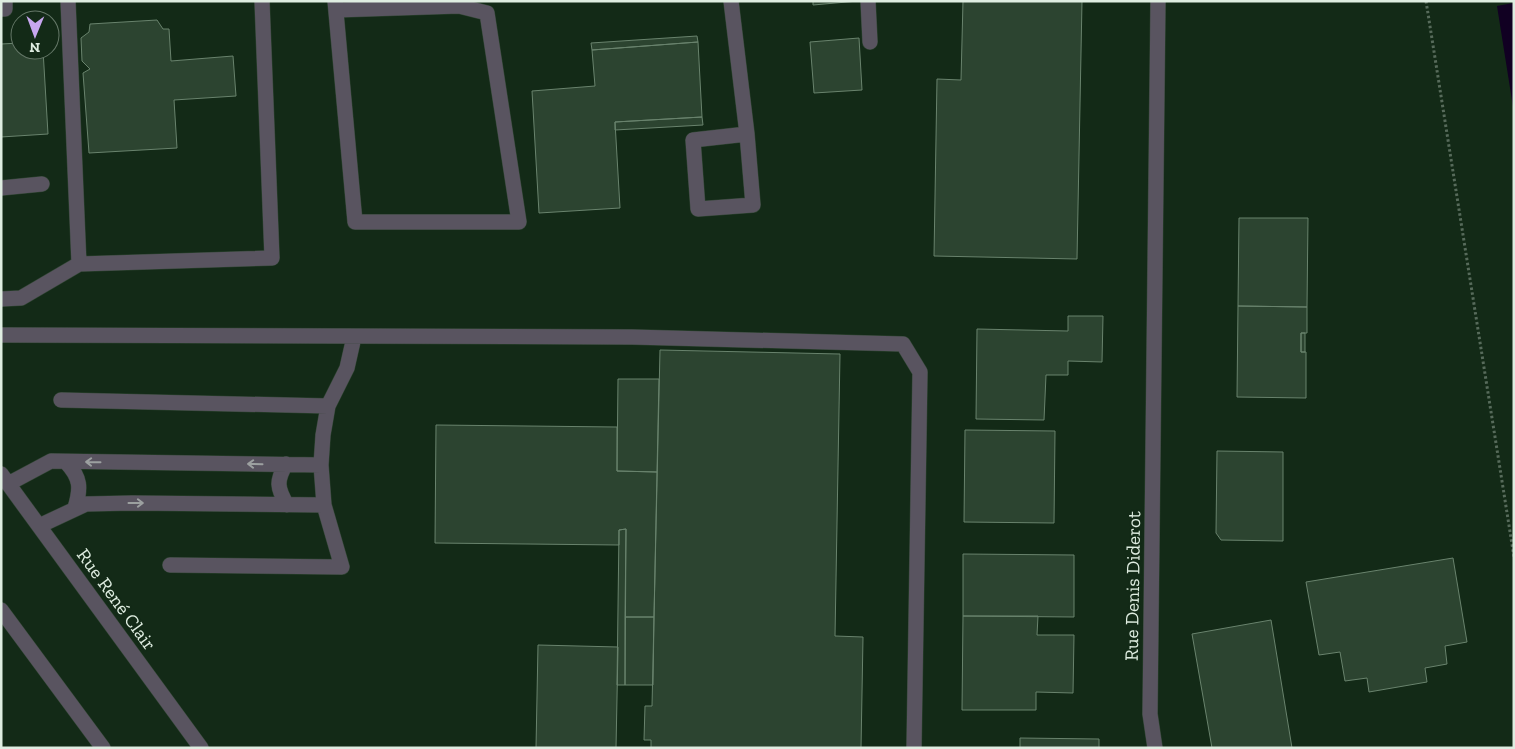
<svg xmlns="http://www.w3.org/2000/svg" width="1515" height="749" font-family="'Zilla Slab',serif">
<rect width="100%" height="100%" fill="#132a17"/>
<path fill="#102" d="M1513,3L1514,4V113L1497,6Z"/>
<path fill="#2c4430" stroke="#69836d" d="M813,1H858L813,5Z
M963,1H1082L1077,259L934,256L937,79L961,80Z
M157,20L163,29H169L171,61L233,56L236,96L174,100L177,148L89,153L83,73L90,69L82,61L81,38L89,32L90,24Z
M697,36L698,42L592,50L591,43Z
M859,38L862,90L814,93L810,42Z
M698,42L702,117L615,122L620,208L539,213L532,91L595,86L592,50Z
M20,43V50H43L48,134L1,137V44Z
M702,117L703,125L615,130V122Z
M1239,218H1308L1307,307L1238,306Z
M1238,306L1307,307V333H1301V352H1306V398L1237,397Z
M1068,316H1103L1102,362L1068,361V375H1046L1044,420L976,419L977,329L1068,331Z
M1301,333H1305V352H1301Z
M660,350L840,354L835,636L863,637L861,748H651V740H644L645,706H652Z
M618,379H659L657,472L617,471Z
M436,425L617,427V471L657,472L654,617H625L626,529L619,530V545L435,543Z
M965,430L1055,431L1054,523L964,522Z
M1217,451L1283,452V541L1221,540L1216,533Z
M626,529L625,685H617L619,530Z
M963,554L1074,555V617L963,616Z
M1453,558L1467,642L1445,646L1447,664L1425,668L1427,682L1369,692L1367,678L1345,681L1340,652L1319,655L1306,582Z
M963,616H1038L1037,635H1074L1073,693L1036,692V710H962Z
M625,617H654L653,685H625Z
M1271,620L1292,748H1212L1192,634Z
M538,645L618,647L616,748H536Z
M1020,738L1099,739V748H1020Z"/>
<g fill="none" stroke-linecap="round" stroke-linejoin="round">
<defs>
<path id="minor" d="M68,1L79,264
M335,1L355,222H519L487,13L459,6L336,10
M731,1L747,134L753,205L698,209L693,140L747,134
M868,1L870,42
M1,9H5V1
M1,188L42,184
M1,299L21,298L79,264L272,258L262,1
M1,335L632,337L903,344L920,372L914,748
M61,400L328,406
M66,462C81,478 81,488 75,508
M286,464C276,481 277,488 287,505
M1,474L201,748
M8,484L51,461L321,465
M39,526L86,504L132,503L324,505
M170,565L342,567L324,505L321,465L323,435L328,406L347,368L354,337
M1,610L103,748
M1155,748L1150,714L1158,1"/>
</defs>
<use href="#minor" stroke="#304533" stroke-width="16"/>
<path stroke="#576b5b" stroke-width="3" stroke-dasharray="2.5 2.5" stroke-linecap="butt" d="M1426,1L1514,557"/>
<use href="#minor" stroke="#595460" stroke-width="15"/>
</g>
<defs><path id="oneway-shaft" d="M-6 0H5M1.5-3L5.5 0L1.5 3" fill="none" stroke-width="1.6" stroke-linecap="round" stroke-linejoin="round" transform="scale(1.25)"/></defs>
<g stroke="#9ca0a0">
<use href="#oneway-shaft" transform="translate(93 462) rotate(-179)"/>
<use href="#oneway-shaft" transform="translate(255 464) rotate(-179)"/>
<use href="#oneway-shaft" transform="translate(136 503)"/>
</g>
<g text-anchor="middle" stroke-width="4" stroke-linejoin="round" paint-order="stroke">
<g font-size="19" fill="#dfede1" stroke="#132a17">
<text transform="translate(1132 586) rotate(-89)" y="7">Rue Denis Diderot</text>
<text transform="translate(117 599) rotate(54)" y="7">Rue René Clair</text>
</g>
</g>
<rect width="1515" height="749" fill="none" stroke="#dfede1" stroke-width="5"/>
<g transform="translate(35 35) rotate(181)"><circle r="24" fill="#132a17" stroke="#657868"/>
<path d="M0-4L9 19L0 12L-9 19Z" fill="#c7a6ef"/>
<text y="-8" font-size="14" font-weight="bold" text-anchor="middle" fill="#dfede1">N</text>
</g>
</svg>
